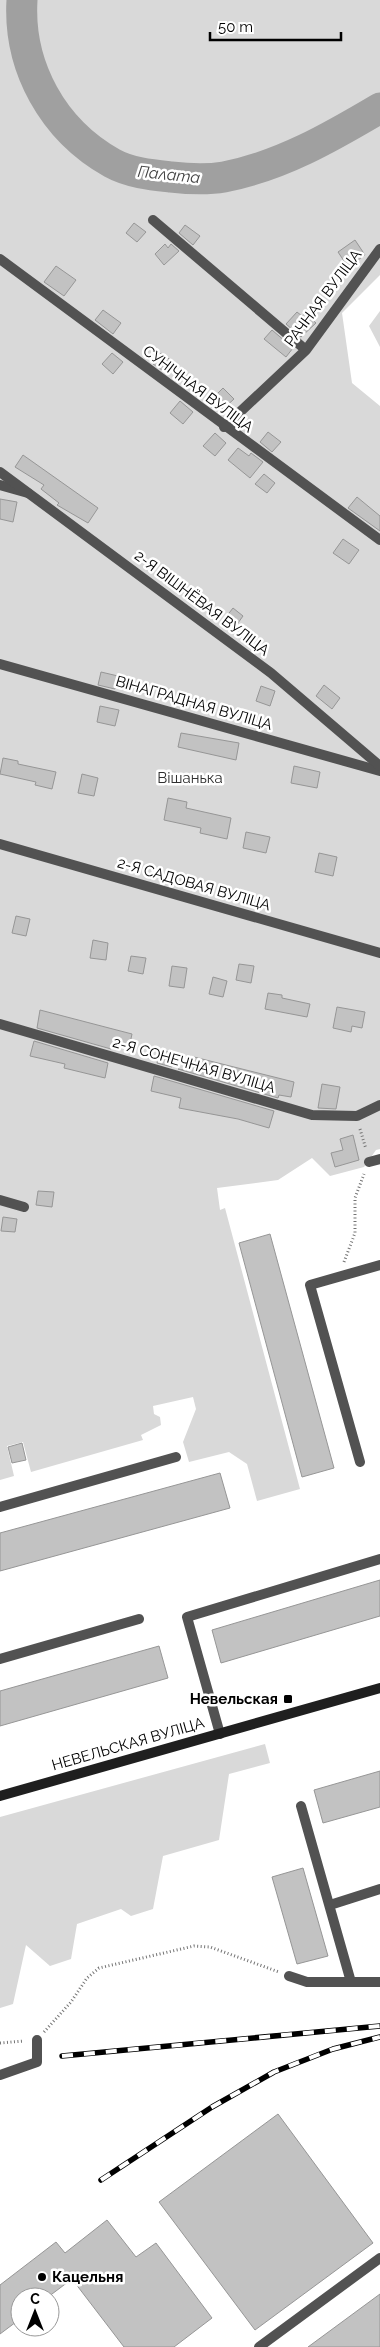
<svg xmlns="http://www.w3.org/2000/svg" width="380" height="2347" font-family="Raleway,sans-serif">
<rect width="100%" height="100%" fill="#fff"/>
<path fill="#d9d9d9" d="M0,0H380V275L342,313L352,383L380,406V1149L376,1150L364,1167L330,1176L312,1158L278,1180L217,1188L220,1210L225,1208L300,1489L257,1501L247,1464L229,1452L189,1462L183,1442L196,1409L193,1397L153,1406L154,1414L160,1417L161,1425L141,1435L143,1440L31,1472L23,1442L7,1446L14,1476L0,1480Z
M380,311V347L369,326Z
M265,1744L270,1763L229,1774L219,1840L163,1856L153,1909L131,1916L121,1909L77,1924L71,1959L50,1966L26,1945L13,2004L0,2008V1817Z"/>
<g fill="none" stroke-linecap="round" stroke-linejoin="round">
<path stroke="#a0a0a0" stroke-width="31" d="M22,0C18,67 53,130 112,163C130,173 152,175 171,177C188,179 207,180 224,177C281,166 331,137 380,108"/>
</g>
<path fill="#c2c2c2" stroke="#969696" d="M134,223L146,232L137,242L126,233Z
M185,225L200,236L193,245L179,233Z
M355,240L365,255L348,267L338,252Z
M165,244L168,248L171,244L179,251L164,265L155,254Z
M56,266L76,280L64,296L44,282Z
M103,310L121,323L113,334L95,320Z
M297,312L302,316L305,313L316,323L301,337L286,324Z
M272,330L293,348L286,357L264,339Z
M112,353L123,362L113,374L102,364Z
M161,353L176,364L168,374L153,364Z
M223,388L234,399L223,409L212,399Z
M180,401L193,412L183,424L170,413Z
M268,432L281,442L272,452L260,442Z
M215,433L226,443L215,456L203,446Z
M238,448L249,456L251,453L263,462L250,478L228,460Z
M23,455L98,508L88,523L57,505L59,503L41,489L44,485L15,467Z
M264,474L275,483L267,493L255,484Z
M357,497L380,516V531L348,508Z
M0,499L17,502L13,522L0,519Z
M343,539L359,550L349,564L333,553Z
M233,608L243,616L233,630L222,622Z
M101,672L118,676L115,689L98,685Z
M324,685L340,698L332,709L316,696Z
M261,686L275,691L270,706L256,701Z
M100,706L119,710L115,726L97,722Z
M181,733L239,743L236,760L178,747Z
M3,758L18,761V764L56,772L52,789L35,785L36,782L0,774Z
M294,766L320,772L317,788L291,783Z
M82,774L98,778L94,796L78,793Z
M168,798L187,802L186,808L231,818L227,839L200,833L201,828L164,820Z
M246,832L270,837L266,853L243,848Z
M319,853L337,857L333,876L315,872Z
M16,916L30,919L26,936L12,933Z
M93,940L108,943L106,960L90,958Z
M131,956L146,958L143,974L128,971Z
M239,964L254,966L251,983L236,980Z
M172,966L187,968L184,988L169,986Z
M213,977L227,981L223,997L209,994Z
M268,993L282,995V998L310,1004L307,1017L265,1009Z
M337,1007L365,1012L362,1028L352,1026L351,1032L333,1028Z
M40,1010L132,1034L129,1048L112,1044L111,1049L37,1028Z
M34,1041L108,1063L105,1078L64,1068L65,1064L30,1056Z
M160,1050L175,1053L172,1067L157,1063Z
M194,1057L294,1082L291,1097L279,1095L278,1098L178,1069L191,1071Z
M154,1076L274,1111L269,1128L238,1119L179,1108L181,1098L151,1091Z
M322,1084L340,1087L336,1109L318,1108Z
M353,1135L359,1160L335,1167L331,1153L343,1150L340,1139Z
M38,1191L54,1192L52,1207L36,1205Z
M3,1217L17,1219L15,1232L1,1231Z
M270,1234L334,1468L302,1477L239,1243Z
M22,1443L26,1460L12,1463L8,1447Z
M220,1473L230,1508L0,1571V1533Z
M380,1580V1616L221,1663L212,1630Z
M159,1646L168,1678L0,1726V1691Z
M380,1771V1807L323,1823L314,1790Z
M303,1868L328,1956L297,1964L272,1877Z
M278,2114L373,2243L255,2330L159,2202Z
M107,2220L136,2257L156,2243L212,2318L174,2347H124L72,2279L48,2297H20V2319L0,2334V2285L56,2242L65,2253Z
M380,2294V2347H308Z"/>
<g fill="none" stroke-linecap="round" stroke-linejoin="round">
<path stroke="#747474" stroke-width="3" stroke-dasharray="1 2.5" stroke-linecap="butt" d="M360,1129L366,1149
M344,1262L355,1233V1198L364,1174
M44,2032L71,2002L87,1978L99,1968L194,1946L210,1947L279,1972
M0,2043L24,2041"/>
<path stroke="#525252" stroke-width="10" d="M153,220L306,350
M224,427L306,350L380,249
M0,485L28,493
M0,664L380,771
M0,844L380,953
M0,1024L312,1115L357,1116L380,1105
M369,1162L380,1159
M0,1200L24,1207
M360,1462L310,1285L380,1265
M0,1507L176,1457
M0,1659L139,1619
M220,1734L187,1617L380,1559
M301,1806L351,1982
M330,1905L380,1889
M289,1976L307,1982H380
M0,2075L37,2062V2040
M259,2347L380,2258"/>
<path stroke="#525252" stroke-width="10" d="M0,259L380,540
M0,472L271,673L380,766"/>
<path stroke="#1f1f1f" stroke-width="10" d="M0,1796L380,1688"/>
<defs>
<path id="rail" d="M62,2056L380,2026
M101,2180L212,2107L274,2072L333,2049L380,2037"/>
</defs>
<use href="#rail" stroke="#000" stroke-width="5.5"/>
<use href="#rail" stroke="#fff" stroke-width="4" stroke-dasharray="11" stroke-linecap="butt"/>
</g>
<g fill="#000" stroke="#fff" stroke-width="2">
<rect x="283" y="1694" width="10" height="10" rx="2.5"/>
<circle cx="42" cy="2277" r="5"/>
</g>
<g text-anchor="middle" stroke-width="5" stroke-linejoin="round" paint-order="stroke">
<g font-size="15" fill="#000" stroke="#fff">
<text transform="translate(323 298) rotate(-53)" y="5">РАЧНАЯ ВУЛІЦА</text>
<text transform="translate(198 389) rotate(37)" y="5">СУНІЧНАЯ ВУЛІЦА</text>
<text transform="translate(202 603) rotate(37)" y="5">2-Я ВІШНЁВАЯ ВУЛІЦА</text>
<text transform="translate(194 703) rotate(16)" y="5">ВІНАГРАДНАЯ ВУЛІЦА</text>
<text transform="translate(194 884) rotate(16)" y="5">2-Я САДОВАЯ ВУЛІЦА</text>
<text transform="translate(194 1065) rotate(16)" y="5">2-Я СОНЕЧНАЯ ВУЛІЦА</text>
<text transform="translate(128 1744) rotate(-16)" y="5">НЕВЕЛЬСКАЯ ВУЛІЦА</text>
</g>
<g font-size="15" fill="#303030" stroke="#fff">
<text x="190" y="783">Вішанька</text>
</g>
<g font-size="15" font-weight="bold" fill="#000" stroke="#fff" text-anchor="end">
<text x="278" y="1704">Невельская</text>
<text x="52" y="2282" text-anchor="start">Кацельня</text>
</g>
<g font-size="16" font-style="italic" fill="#414141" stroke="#fff">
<text transform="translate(169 174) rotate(6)" y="6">Палата</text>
</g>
</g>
<g transform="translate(35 2312)"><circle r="24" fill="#ffffff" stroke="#999999"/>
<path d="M0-4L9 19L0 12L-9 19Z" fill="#000000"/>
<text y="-8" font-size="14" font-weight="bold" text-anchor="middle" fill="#000000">С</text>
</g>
<path d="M210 32v8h131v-8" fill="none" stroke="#000000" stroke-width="2.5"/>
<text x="218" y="32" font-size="15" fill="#000000" stroke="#ffffff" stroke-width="4" paint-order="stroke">50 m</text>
</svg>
